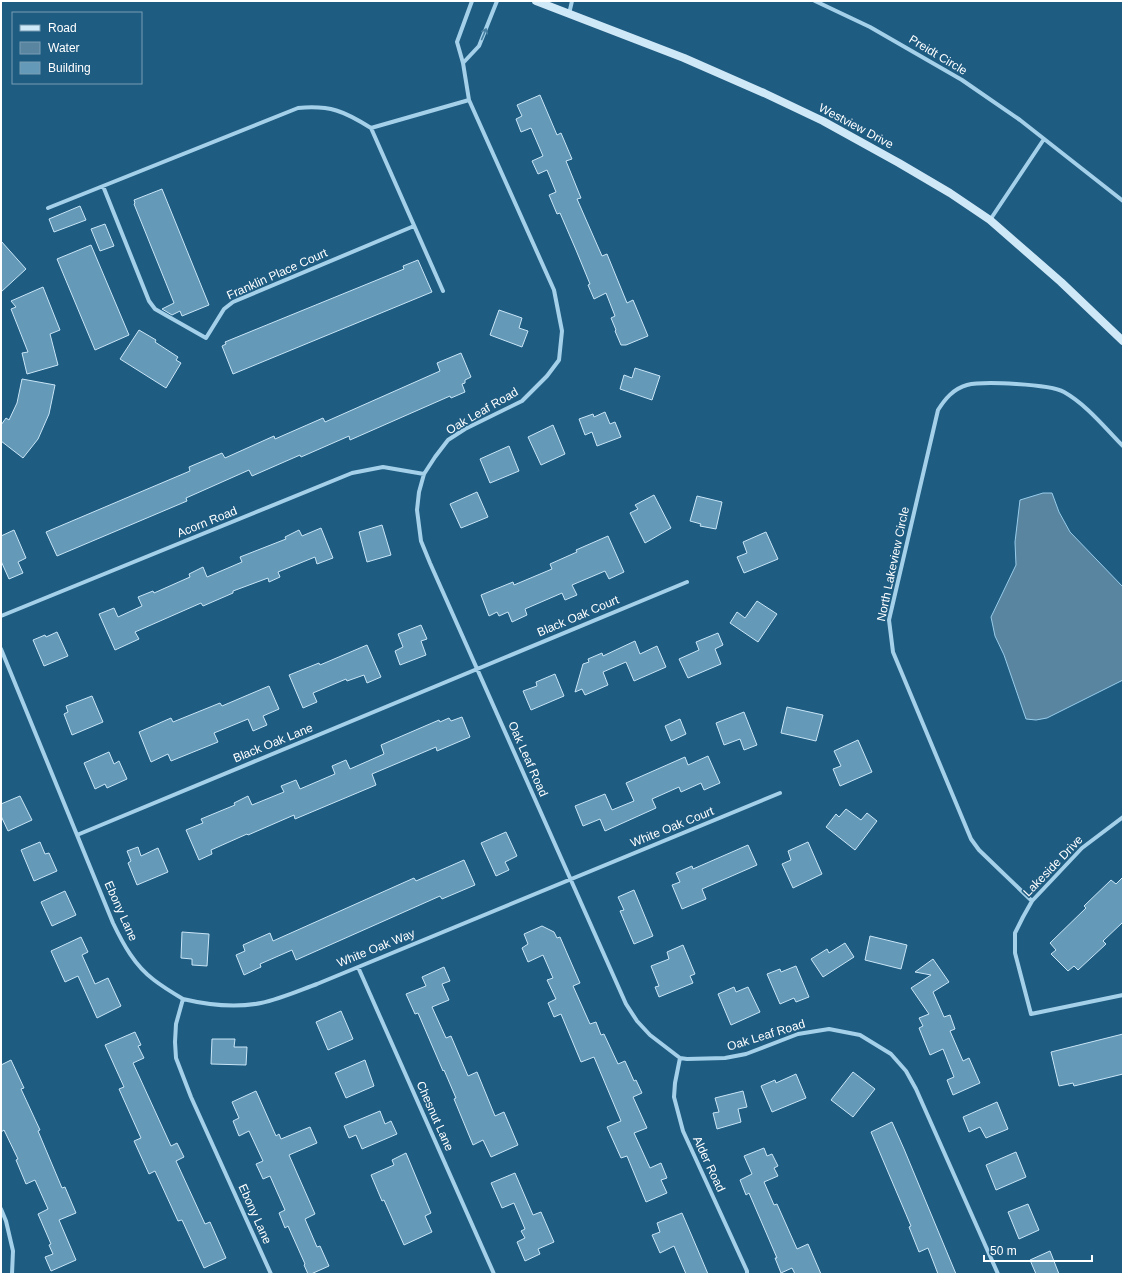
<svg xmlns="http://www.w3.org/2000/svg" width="1124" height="1275" font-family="Helvetica,sans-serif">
<rect width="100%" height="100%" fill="#1f5c82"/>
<path fill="#5a85a1" stroke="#98cdea" d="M1043,493H1052L1059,512L1070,532L1123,587V680L1047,718L1036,720L1026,719L1004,655L995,636L991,617L1016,565L1015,542L1020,500Z"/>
<path fill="#6499b8" stroke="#c9e6f7" d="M540,95L557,135L561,133L572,159L566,161L581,198L577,199L602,256L607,254L627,303L633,300L648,336L626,345H621L615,331L616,330L611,318L615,316L606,293L594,299L588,285L590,284L576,250L560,213L557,214L549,195L556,192L547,170L538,174L532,161L543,156L531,128L521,132L516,119L522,116L517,105Z
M162,189L209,305L182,316L180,311L172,315L162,309L174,303L134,204L135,203L134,200Z
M80,206L86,220L54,232L49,219Z
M105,224L114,246L100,251L91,229Z
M1,241L26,269L1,292Z
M91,245L129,335L95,350L57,259Z
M418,260L432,292L233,374L222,346L226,344L225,342L404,269L403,266Z
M43,287L60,330L50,334L58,365L27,374L22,353L28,352L11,309L16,307L11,301Z
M499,310L522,318L519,328L528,331L522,347L490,335Z
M139,330L156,340L155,342L178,357L176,360L181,363L166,388L120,359Z
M461,353L471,377L465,380V383L462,384L465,392L451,398L450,396L350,440L349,436L301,457L300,455L252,476L249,470L186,498L187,501L57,556L46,532L190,471L189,467L222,453L225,458L274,436L275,439L323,418L325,422L440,371L437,363Z
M635,368L660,376L652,400L620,389L624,375L632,378Z
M22,379L55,385L49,414L38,439L23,458L1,441V425L6,418L9,420L17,403Z
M605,412L610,424L615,422L621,437L597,446L592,432L585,435L579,419L593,414L594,417Z
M553,425L565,454L541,465L528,437Z
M509,446L519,471L490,483L480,459Z
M477,492L488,517L461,528L450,504Z
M654,495L671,528L645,543L630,513L638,509L635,505Z
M697,496L722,502L716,529L700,526L701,524L690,521Z
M382,525L391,555L367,562L359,532Z
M321,528L333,558L317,564L315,557L278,572L280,577L269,582L268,578L233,591V593L203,606L201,603L135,632L139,639L115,650L99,614L114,608L118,617L142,606L138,597L153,591L154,593L190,577L189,574L203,567L207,577L242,562L240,557L286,539L285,537L299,530L302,536Z
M14,530L26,558L18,562L23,573L9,579L1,561V536Z
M766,532L778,559L744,573L737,557L747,553L743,542Z
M608,536L624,572L609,579L605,571L572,585L577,595L565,600L562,593L525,609L527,615L512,622L508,612L499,616L497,612L489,616L481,595L513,582L514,585L552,569L550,564L577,552L576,550Z
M757,601L777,614L758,642L730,623L737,612L745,618Z
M421,625L427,639L421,641L426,655L400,665L395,651L403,647L398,634Z
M57,632L68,656L44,666L33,640L45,635L46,637Z
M718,633L723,645L715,649L721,664L688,678L679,659L699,650L696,642Z
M635,641L640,654L657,646L666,667L634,681L626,662L603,672L608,685L585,695L582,689L575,692L583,664L589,662L588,659L602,653L603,656Z
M367,645L381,677L367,683L364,675L347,681L346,679L313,693L317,702L303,708L289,675L319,663L320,665Z
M555,674L564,696L531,710L523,691L537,686L536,682Z
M269,686L279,709L263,716L267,725L253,731L248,719L214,733L218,742L171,761L168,754L151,762L139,732L171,718L173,722L220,703L222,706Z
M92,696L103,722L72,735L64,714L68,712L66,706Z
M787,707L823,715L816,741L781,733Z
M744,712L757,745L744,750L740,739L724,745L716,723Z
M462,717L470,737L437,751L436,747L372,774L376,785L295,819L294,815L248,835L247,834L211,850L212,854L199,860L186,830L203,823L201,819L235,805L234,803L248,796L252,805L284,792L281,786L296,780L300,789L335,774L332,766L346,760L350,769L384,754L381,745L439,720L440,722L449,718L451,721Z
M680,719L686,734L671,741L665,726Z
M858,740L872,772L840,786L833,769L841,766L834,751Z
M109,752L114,764L119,761L127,779L107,788L105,784L95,789L84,763Z
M708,756L720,783L704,790L701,783L681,792L679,787L652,799L656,808L605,831L600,819L583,826L575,806L605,794L612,810L634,801L626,783L685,757L688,765Z
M20,796L32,820L8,831L1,816V804Z
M846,809L861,820L867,813L877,821L855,850L826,827L836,814L839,817Z
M506,832L517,856L505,862L509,870L496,876L481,843Z
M40,842L45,854L49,853L57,871L34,881L21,850Z
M808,842L822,874L793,888L782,864L791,860L788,851Z
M748,845L757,865L702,889L706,899L682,909L672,885L680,882L676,873L692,866L693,869Z
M138,847L141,856L158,848L168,872L137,885L128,863L131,861L127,851Z
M464,860L475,885L442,899L440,896L296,960L292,950L260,964L261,967L244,975L236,955L245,951L243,945L270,933L273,941L414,878L416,881Z
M1123,877V922L1103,941L1106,944L1078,970L1074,966L1068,971L1051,954L1056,950L1050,943L1086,908L1084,906L1111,880L1116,884Z
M634,890L653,936L634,944L620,911L624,910L618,897Z
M65,891L76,915L52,926L41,902Z
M542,926L554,932L557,938L560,937L580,983L573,986L590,1024L596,1022L601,1035L604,1034L618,1064L625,1061L634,1081L636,1080L642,1093L633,1097L647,1128L634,1133L650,1168L661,1163L667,1178L661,1180L667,1193L646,1202L627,1156L621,1158L607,1127L621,1121L594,1057L581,1062L561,1014L554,1017L548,1003L556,999L547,980L553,978L543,955L528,962L522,948L528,944L524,934Z
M182,932L209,934L207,966L192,965V959L181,958Z
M870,936L907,945L901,969L865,960Z
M81,937L88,952L82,955L95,984L108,978L121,1006L97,1018L78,976L65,982L51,951Z
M845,943L854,957L823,977L811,959L827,949L829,953Z
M683,945L695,974L690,976L693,983L659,997L655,987L659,986L651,966L669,959L667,952Z
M933,959L949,982L933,992L944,1017L950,1015L955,1029L950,1031L963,1061L969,1058L980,1083L953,1095L947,1080L954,1077L943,1049L930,1055L919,1028L923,1026L919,1018L929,1014L911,988L931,975L915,972Z
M796,966L809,997L796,1002L794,998L780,1004L767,974L780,969L781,972Z
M444,967L450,981L442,984L449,1000L432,1007L446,1038L451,1036L468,1076L477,1072L495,1116L504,1112L518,1145L491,1157L483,1140L473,1145L454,1099L456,1098L444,1070L443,1071L418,1013L415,1014L406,994L426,986L422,977Z
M734,987L736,992L748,987L760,1012L731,1025L718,994Z
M341,1011L353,1039L328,1050L316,1022Z
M135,1032L141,1045L138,1046L144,1058L133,1063L171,1146L177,1143L184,1157L176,1161L205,1224L210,1222L226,1258L204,1268L182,1220L178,1221L155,1171L149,1174L134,1141L141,1138L119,1089L124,1087L105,1045Z
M1123,1034V1074L1074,1086L1073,1083L1059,1086L1051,1052Z
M212,1039H235L234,1047H247L246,1065L211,1064Z
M11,1060L24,1088L21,1089L40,1130L38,1131L62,1188L65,1187L76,1213L59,1220L76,1260L51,1271L45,1257L53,1254L49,1245L51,1244L38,1214L48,1209L35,1180L26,1184L16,1160L18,1159L4,1130L1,1132V1065Z
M365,1060L374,1086L346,1098L335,1073Z
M853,1072L875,1089L853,1117L831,1100Z
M796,1074L806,1098L772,1112L761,1086L775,1080L776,1083Z
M256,1091L276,1136L279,1134L281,1139L310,1127L317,1143L289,1155L315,1214L305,1219L317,1247L320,1246L329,1266L311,1274H308L304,1265L305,1264L288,1226L285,1228L279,1213L285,1210L270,1176L263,1179L256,1164L263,1161L249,1131L239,1136L233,1121L239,1118L232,1102Z
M743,1091L747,1107L738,1109L741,1122L717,1129L713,1113L719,1112L715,1098Z
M997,1102L1008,1129L986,1138L980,1127L969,1132L963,1117Z
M380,1111L385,1124L391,1121L397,1134L362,1149L356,1135L349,1138L344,1126Z
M892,1122L904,1149L956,1274H938L928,1248L919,1252L909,1227L911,1226L871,1132Z
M764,1148L767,1156L772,1154L778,1166L774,1168L778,1176L764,1182L774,1205L777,1204L797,1249L808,1244L821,1274H795L792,1268L781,1273L775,1258H777L749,1193L746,1195L740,1180L752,1174L744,1156Z
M1016,1152L1026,1177L996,1190L986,1165Z
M406,1153L431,1213L425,1216L432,1232L404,1245L384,1200L382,1201L371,1175L394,1165L392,1160Z
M515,1173L533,1215L541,1212L554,1242L538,1249L540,1254L525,1261L517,1242L525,1238L521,1231L525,1229L514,1203L502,1208L491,1183Z
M1028,1204L1039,1230L1019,1239L1008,1212Z
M682,1213L697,1248L708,1274H686L674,1246L660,1253L652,1235L660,1232L657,1223Z
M1050,1251L1059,1274H1036L1030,1260Z"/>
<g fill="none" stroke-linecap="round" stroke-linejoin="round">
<path stroke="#a4d0e9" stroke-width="4" d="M472,1L457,42L463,63L469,100L554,290L562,331L559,360L547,376L522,401L465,429L448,440L435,457L424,474L419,492L417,510L421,541L430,563L626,1004L637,1021L650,1035L680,1058L687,1059L725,1058L746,1054L798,1034L829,1029L860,1035L891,1054L906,1071L916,1089L998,1274
M815,1L870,27L962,80L1020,120L1123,201
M569,14L572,1
M463,63L479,46L497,1
M371,128L443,291
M103,186L149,301L155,309L206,338L224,309L233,302L414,226
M48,208L298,108C330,105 344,111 371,128L469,100
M990,220L1044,139
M1,616L352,473L383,467L424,474
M1,649L113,923C123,944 135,966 154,980C163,987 173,993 183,999L176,1024L175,1042L176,1058L191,1097L271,1274
M1123,817L1082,848L1032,901L1023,917L1015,933V953L1031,1014L1123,995
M77,835L687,582
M1032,901L979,850L971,839L893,652L889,620L938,410C945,399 953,389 967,385C983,381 1050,384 1064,392C1087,405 1105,428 1123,446
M358,967L494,1274
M183,999C208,1005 235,1008 261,1003C280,999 298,991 317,984L780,793
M680,1058L675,1083L674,1097L683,1131L747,1271V1274
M1,1209L6,1221L13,1251L12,1274"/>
<path stroke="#cfe8f7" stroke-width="8" d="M536,1L684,58L764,93L823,121L899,163L950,193L990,220L1061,282L1123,341"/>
</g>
<defs><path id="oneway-shaft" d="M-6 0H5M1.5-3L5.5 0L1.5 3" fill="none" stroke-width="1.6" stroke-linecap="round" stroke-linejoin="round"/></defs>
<use stroke="#477fa1" href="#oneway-shaft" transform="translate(484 34) rotate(-67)"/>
<g text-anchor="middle" stroke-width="3" stroke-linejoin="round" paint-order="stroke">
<g font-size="12" fill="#fff" stroke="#1f5c82">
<text transform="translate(938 55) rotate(31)" y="4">Preidt Circle</text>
<text transform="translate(856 126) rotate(28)" y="4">Westview Drive</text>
<text transform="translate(277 274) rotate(-24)" y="4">Franklin Place Court</text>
<text transform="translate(482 411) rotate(-30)" y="4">Oak Leaf Road</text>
<text transform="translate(207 522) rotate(-22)" y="4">Acorn Road</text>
<text transform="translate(893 564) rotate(-78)" y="4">North Lakeview Circle</text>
<text transform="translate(578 616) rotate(-23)" y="4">Black Oak Court</text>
<text transform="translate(273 743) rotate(-22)" y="4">Black Oak Lane</text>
<text transform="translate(528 759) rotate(66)" y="4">Oak Leaf Road</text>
<text transform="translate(672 827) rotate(-22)" y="4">White Oak Court</text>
<text transform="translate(1053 866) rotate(-46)" y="4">Lakeside Drive</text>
<text transform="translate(121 911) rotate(66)" y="4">Ebony Lane</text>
<text transform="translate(376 948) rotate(-22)" y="4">White Oak Way</text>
<text transform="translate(766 1035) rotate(-17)" y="4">Oak Leaf Road</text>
<text transform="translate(435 1116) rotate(66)" y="4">Chesnut Lane</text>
<text transform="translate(709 1164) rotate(65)" y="4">Alder Road</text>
<text transform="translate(255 1214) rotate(66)" y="4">Ebony Lane</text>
</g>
</g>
<rect width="1124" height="1275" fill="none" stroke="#ffffff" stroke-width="4"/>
<rect x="12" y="12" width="130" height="72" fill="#1f5c82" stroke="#799db4"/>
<rect x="20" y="25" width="20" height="6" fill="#cfe8f7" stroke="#799db4"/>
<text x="48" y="32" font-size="12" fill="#ffffff">Road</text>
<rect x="20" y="42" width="20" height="12" fill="#5a85a1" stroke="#799db4"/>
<text x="48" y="52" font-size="12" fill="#ffffff">Water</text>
<rect x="20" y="62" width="20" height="12" fill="#6499b8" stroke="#799db4"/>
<text x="48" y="72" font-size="12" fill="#ffffff">Building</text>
<path d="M984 1255v6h108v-6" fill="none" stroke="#ffffff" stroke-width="2"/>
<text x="990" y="1255" font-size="12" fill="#ffffff" stroke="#1f5c82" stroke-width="3" paint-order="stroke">50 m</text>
</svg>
